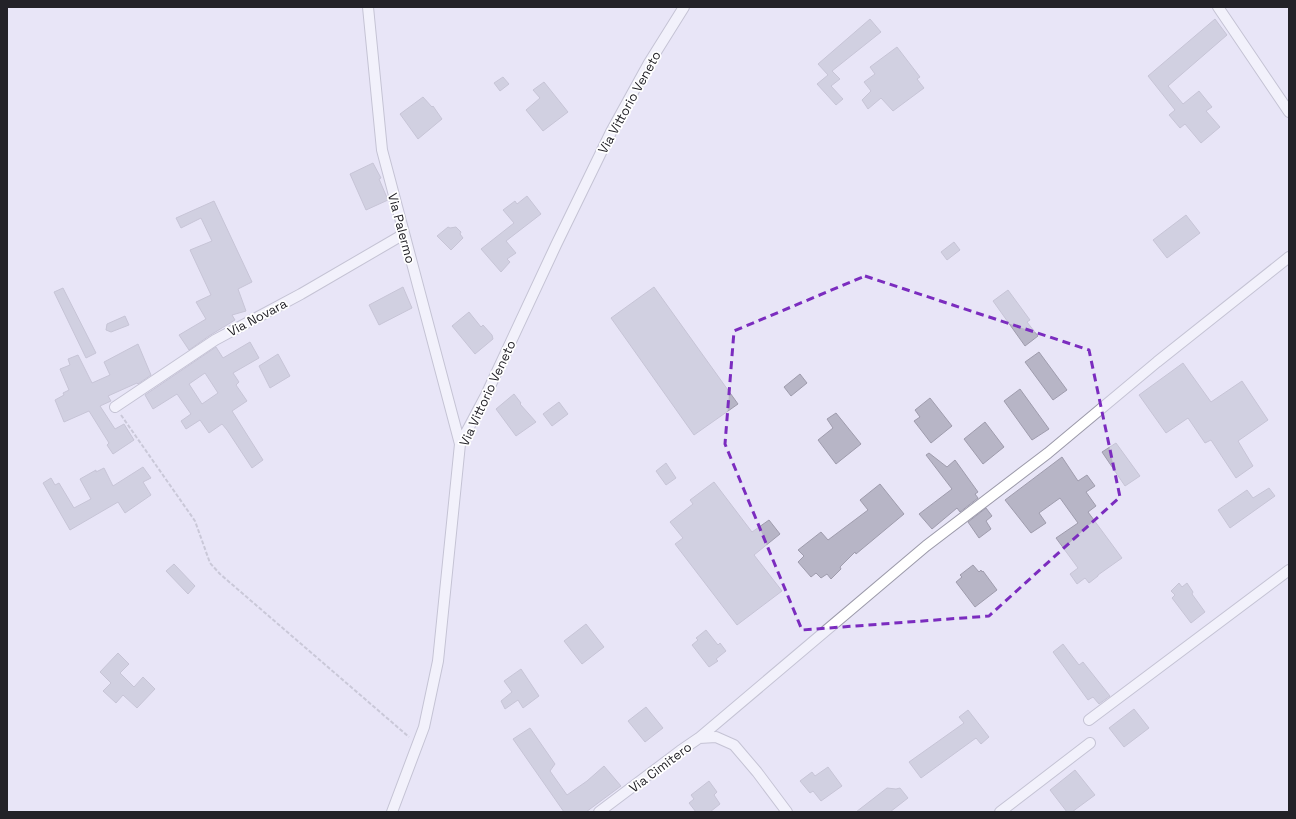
<svg xmlns="http://www.w3.org/2000/svg" width="1296" height="819" font-family="'Space Grotesk',sans-serif">
<rect width="100%" height="100%" fill="#e8e5f7"/>
<path fill="#b7b5c6" stroke="#9f9cad" fill-rule="evenodd" d="M870,19L881,32L832,71L840,79L831,86L843,99L836,105L817,84L828,75L818,64Z
M1215,19L1227,35L1168,86L1183,104L1199,91L1212,107L1206,111L1220,127L1201,143L1185,124L1180,128L1169,115L1175,110L1148,76Z
M897,47L920,77L917,79L924,88L893,111L881,98L868,109L862,100L871,91L864,82L875,74L870,67Z
M503,77L509,84L500,91L494,83Z
M544,82L568,112L543,131L526,110L540,98L533,90Z
M423,97L432,107L433,106L442,119L418,139L400,114Z
M373,163L381,178L379,179L388,200L366,210L350,174Z
M527,196L541,214L506,241L516,253L507,259L510,262L501,272L481,249L514,223L503,210L515,201L517,204Z
M214,201L252,282L238,289L246,311L232,315L235,320L209,336L189,350L179,335L206,319L196,302L211,295L190,250L212,241L201,218L181,228L176,218Z
M1186,215L1200,233L1167,258L1153,240Z
M448,227L450,228L456,227L461,232L460,234L463,238L451,250L437,236Z
M954,242L960,250L947,260L941,252Z
M403,287L412,308L379,325L369,305Z
M654,287L738,404L694,435L611,318Z
M63,288L96,353L86,358L54,292Z
M1008,290L1030,320L1027,322L1038,336L1025,346L993,301Z
M469,312L481,327L483,325L492,335L493,339L475,354L452,326Z
M125,316L129,325L111,332L106,330L107,324Z
M250,342L259,358L233,373L239,382L236,385L247,401L232,411L263,460L252,468L227,430L222,424L209,433L200,420L186,429L181,421L191,414L177,394L153,409L145,395L216,347L223,358ZM205,373L218,393L202,404L189,384Z
M138,344L151,375L138,384L137,383L108,396L111,401L100,406L115,429L124,424L134,440L113,454L107,445L109,443L89,411L64,422L55,400L64,395L63,393L69,390L60,369L70,365L68,359L78,355L92,383L110,375L104,362Z
M1039,352L1067,390L1053,400L1025,362Z
M278,354L290,376L270,388L259,366Z
M1183,363L1211,402L1242,381L1268,420L1238,441L1253,466L1236,478L1211,440L1205,443L1188,418L1166,433L1139,395Z
M800,374L807,383L791,396L784,387Z
M1020,389L1049,429L1032,440L1004,401Z
M514,394L521,403L520,404L536,422L516,436L496,409Z
M930,398L952,426L931,443L914,421L920,417L915,410Z
M559,402L568,414L552,426L543,414Z
M836,413L861,444L836,464L818,440L833,428L827,419Z
M985,422L1004,447L983,464L964,439Z
M1116,443L1140,476L1125,486L1102,452Z
M929,453L947,467L955,460L978,492L975,494L978,498L960,512L957,508L932,529L919,514L952,489L926,455Z
M1062,457L1078,481L1087,475L1095,486L1086,492L1096,506L1088,512L1122,558L1098,575V576L1089,583L1085,578L1077,584L1070,574L1078,568L1056,538L1078,523L1060,498L1039,513L1046,523L1031,533L1005,500Z
M666,463L676,478L666,485L656,471Z
M143,467L151,478L143,482L151,495L125,513L118,502L70,530L43,483L51,478L55,485L59,483L74,508L91,499L80,479L96,470V472L104,468L113,486Z
M714,482L752,532L769,520L780,534L754,555L782,591L737,625L675,544L683,538L670,522L693,504L690,500Z
M880,484L904,514L856,554L855,552L840,567L841,569L831,579L827,574L821,578L816,573L811,577L798,562L804,556L798,550L821,532L828,540L868,510L860,500Z
M1269,488L1275,496L1230,528L1218,510L1247,490L1253,498Z
M986,508L992,516L986,521L991,529L979,538L968,522Z
M174,564L195,586L188,594L166,571Z
M973,565L979,572L981,570L982,572L983,571L997,590L975,607L956,582L962,577L960,575Z
M1179,583L1182,587L1187,583L1193,592L1192,594L1205,612L1191,623L1172,598L1175,595L1171,591Z
M586,624L604,647L582,664L564,641Z
M706,630L718,645L720,643L726,651L716,659L718,661L709,667L692,645L698,640L696,638Z
M1063,644L1079,665L1083,662L1110,696L1099,704L1093,697L1088,700L1053,652Z
M118,653L129,664L120,673L134,687L143,677L155,689L137,708L123,695L116,703L103,691L111,683L100,672Z
M521,669L539,696L523,708L518,700L505,709L501,701L512,692L504,681Z
M646,707L663,728L645,742L628,721Z
M1134,709L1149,728L1124,747L1109,728Z
M968,710L989,737L981,744L976,738L921,778L909,762L964,723L959,717Z
M530,728L555,764L550,771L567,795L587,781L604,766L621,786L586,812H564L513,739Z
M828,767L842,786L821,801L813,791L810,793L800,781L812,772L815,776Z
M1075,770L1095,795L1072,812H1067L1050,790Z
M709,781L717,792L714,795L720,804L710,812H696L689,803L694,799L691,795Z
M887,788L896,789L900,788L908,798L890,812H856Z"/>
<g fill="none" stroke-linecap="round" stroke-linejoin="round">
<defs>
<path id="minor" d="M368,7L382,150L460,444
M1218,7L1289,112
M115,407L215,340L301,294L404,234
M1089,720L1289,570
M699,738L926,546L1048,453L1157,362L1289,257
M392,812L424,727L438,661L460,444L486,395L556,245L611,132L649,63L684,7
M599,812L680,751L699,738L716,737L734,745L757,772L787,812
M1000,812L1090,743"/>
</defs>
<use href="#minor" stroke="#9b99a9" stroke-width="12"/>
<path stroke="#a6a4b2" stroke-width="2" stroke-dasharray="4 2" stroke-linecap="butt" d="M121,415L195,521L210,563L220,574L409,737"/>
<use href="#minor" stroke="#fff" stroke-width="10"/>
</g>
<path d="M0 0H1296V819H0ZM865,276L1089,350L1120,497L989,616L802,630L725,444L734,331Z" fill="#e8e5f7" fill-opacity=".55" fill-rule="evenodd"/>
<path fill="none" stroke="#7b2cbf" stroke-width="3" stroke-dasharray="8 5" stroke-linejoin="round" d="M865,276L1089,350L1120,497L989,616L802,630L725,444L734,331Z"/>
<g text-anchor="middle" stroke-width="3.5" stroke-linejoin="round" paint-order="stroke">
<g font-size="13" fill="#232228" stroke="#fff">
<text transform="translate(629 102) rotate(-61)" y="5">Via Vittorio Veneto</text>
<text transform="translate(402 228) rotate(75)" y="5">Via Palermo</text>
<text transform="translate(257 317) rotate(-28)" y="5">Via Novara</text>
<text transform="translate(487 393) rotate(-65)" y="5">Via Vittorio Veneto</text>
<text transform="translate(660 767) rotate(-37)" y="5">Via Cimitero</text>
</g>
</g>
<rect width="1296" height="819" fill="none" stroke="#232228" stroke-width="16"/>
</svg>
